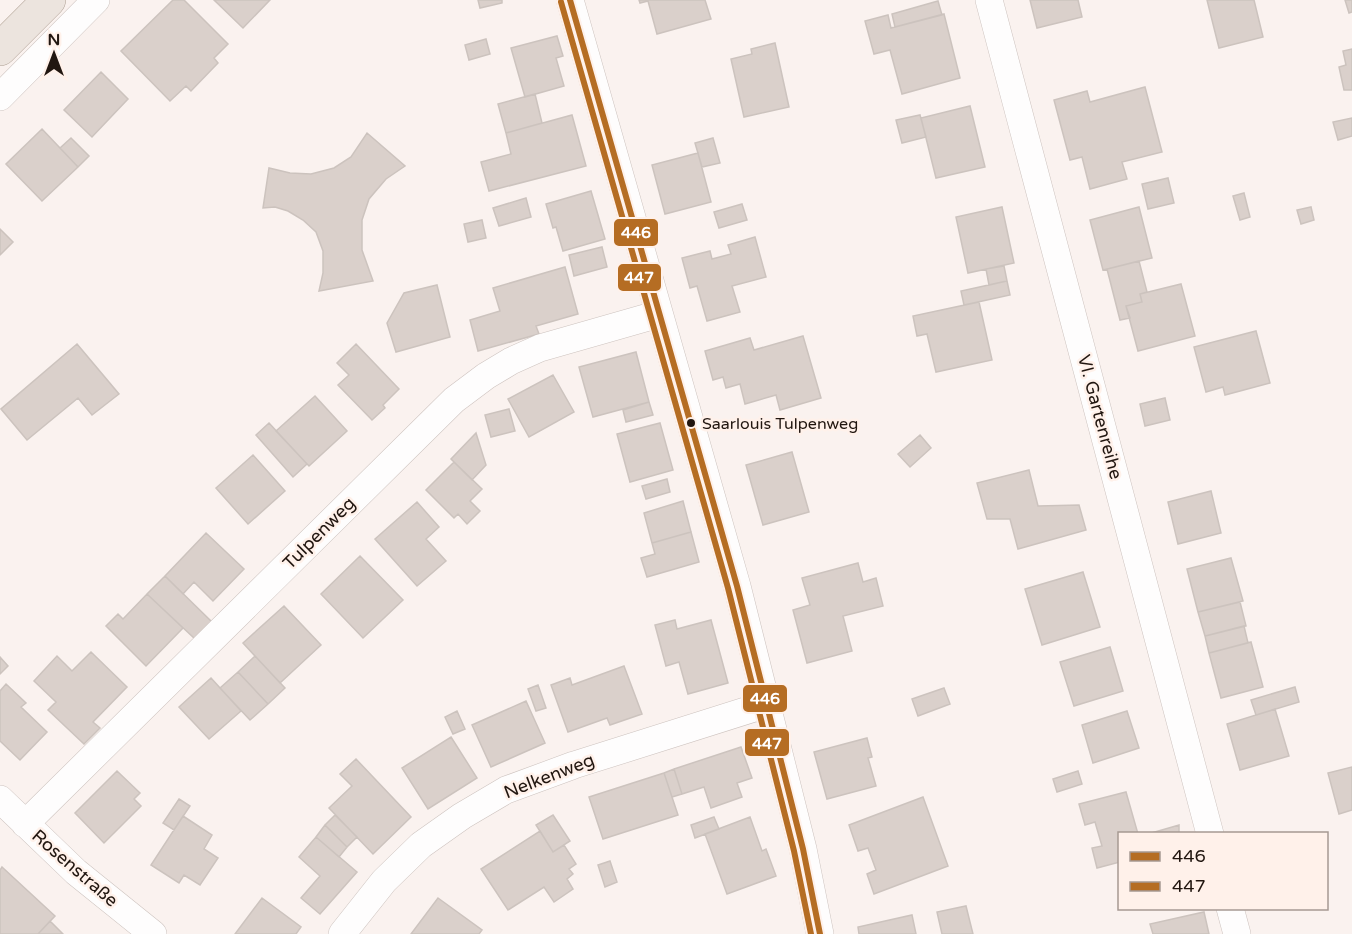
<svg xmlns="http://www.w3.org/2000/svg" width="1352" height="934" font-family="'Varela Round',sans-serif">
<rect width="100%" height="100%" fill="#faf2ef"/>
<path fill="#dad0cb" stroke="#ccc3be" stroke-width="1.5" d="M173,0H184L228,44L214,58L218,63L191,91L186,86L170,101L121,51Z
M214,0H270L243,28Z
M478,0H502V3L480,8Z
M639,0H705L711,19L657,34L648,1L640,3Z
M1030,0H1078L1082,17L1037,28Z
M1207,0H1254L1263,37L1219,48Z
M1345,0H1352V12L1349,13Z
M938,1L942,15L895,27L892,14Z
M944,14L960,78L902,94L890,50L874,54L865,21L888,15L891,28Z
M557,36L563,56L556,58L564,86L525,97L511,48Z
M486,39L490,54L469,60L465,45Z
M775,43L789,107L744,117L731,59L752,54L751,49Z
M1352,49V90H1344L1339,67L1346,65L1343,51Z
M101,72L128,99L92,137L64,110Z
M1145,87L1162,152L1122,162L1127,179L1090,189L1082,157L1070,160L1054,100L1087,91L1090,102Z
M535,94L542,123L506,133L498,104Z
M970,106L985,167L936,178L921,118Z
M572,115L586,166L489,191L481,162L511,154L506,133Z
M920,115L926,137L902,143L896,120Z
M1352,118V136L1338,140L1333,122Z
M42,129L78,167L42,201L6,164Z
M367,133L405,166L386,179L369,199L362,220V250L373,281L319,291L323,273V251L316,232L303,220L288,211L275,207L263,208L269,168L290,173L311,174L334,168L351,157Z
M71,138L89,156L78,167L60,148Z
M713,138L720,163L702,167L695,143Z
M698,153L711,202L665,214L652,165Z
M1168,178L1174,203L1148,209L1142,184Z
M591,191L605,239L563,251L556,227L553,228L546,204Z
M1244,193L1250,217L1240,220L1233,196Z
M526,198L531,217L499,226L493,208Z
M742,204L747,220L719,228L714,212Z
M1002,207L1014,263L968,273L956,217Z
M1139,207L1152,258L1103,270L1090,220Z
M1311,207L1314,220L1301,224L1297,210Z
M482,220L486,238L468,242L464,224Z
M0,229L13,242L0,255Z
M755,237L766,277L732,286L740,312L707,321L697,286L690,288L682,258L710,251L712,259L731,254L728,245Z
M602,247L607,267L574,276L569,255Z
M1139,261L1147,292L1140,294L1142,302L1126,306L1130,318L1120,320L1107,269Z
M1004,266L1007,281L989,285L986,269Z
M565,267L578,314L536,326L539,334L478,351L470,320L500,311L493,288Z
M1007,281L1010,295L964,305L961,291Z
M1181,284L1195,336L1138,351L1126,306L1142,302L1140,294Z
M437,285L450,337L396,352L387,323L404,293Z
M979,302L992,360L936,372L927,334L917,336L913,316Z
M1256,331L1270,383L1225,395L1223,387L1206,392L1194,347Z
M803,336L821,398L780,410L776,395L745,404L740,384L726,388L723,377L713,380L705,351L750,338L754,350Z
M77,344L119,394L92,415L78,398L27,440L1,409Z
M356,344L399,389L383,405L385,408L372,420L338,385L349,375L337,363Z
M636,352L649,402L593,417L579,367Z
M553,375L574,412L529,437L508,399Z
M315,396L347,431L309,466L276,431Z
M1165,398L1170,420L1145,426L1140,404Z
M649,402L653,415L626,422L623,410Z
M509,409L515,431L491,437L485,415Z
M269,423L307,464L293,477L256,435Z
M660,423L673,470L630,482L617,434Z
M476,433L486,465L472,480L451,459Z
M920,435L931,448L910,467L898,454Z
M792,452L809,512L763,525L746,465Z
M253,455L285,491L248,524L216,488Z
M454,462L482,489L470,501L480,511L467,524L458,514L454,518L426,490Z
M1029,470L1038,506L1079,505L1086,530L1018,549L1010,519H987L977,483Z
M667,479L670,492L646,499L642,486Z
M1211,491L1221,533L1178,544L1168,502Z
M683,501L691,532L652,543L644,513Z
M417,502L439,527L426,539L446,561L417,586L375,539Z
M691,532L699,562L647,577L641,558L655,554L652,543Z
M206,533L244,569L213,601L194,582L183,594L165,576Z
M360,556L403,600L363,638L321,594Z
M1231,558L1243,601L1198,612L1187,569Z
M858,563L863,582L876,578L883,606L843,616L852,651L807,663L793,610L810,605L802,578Z
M1083,572L1100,627L1042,645L1025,589Z
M165,576L212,622L195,639L147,594Z
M147,594L183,628L146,666L106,626L118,614L123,619Z
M1240,602L1246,626L1205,636L1198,612Z
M284,606L321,645L280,683L243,643Z
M675,620L677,629L711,620L728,683L688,694L679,662L666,666L655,625Z
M1244,626L1248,643L1209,653L1205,636Z
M1251,642L1263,687L1221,698L1209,653Z
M1110,647L1123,691L1074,706L1060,662Z
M91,652L127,687L93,722L100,728L84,744L48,710L56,702L34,681L57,656L72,671Z
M255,656L285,688L268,704L238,672Z
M0,657L8,666L0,674Z
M624,666L642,714L610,725L607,718L568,732L551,685L570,678L572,685Z
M238,672L268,704L250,720L220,688Z
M211,678L241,711L209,739L179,707Z
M6,684L26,703L21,707L47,732L20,760L0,741V691Z
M538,685L546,708L536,711L528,689Z
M1295,687L1299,702L1256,715L1251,700Z
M944,688L950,704L918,716L912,699Z
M526,701L545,743L491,767L472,725Z
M1275,709L1289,756L1240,770L1227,724Z
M457,711L465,729L453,734L445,717Z
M1127,711L1139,748L1093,763L1082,725Z
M451,737L477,778L428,809L402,768Z
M867,738L872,757L868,758L876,786L827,799L814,752Z
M741,747L752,778L737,783L742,797L711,808L704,787L682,794L674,769Z
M356,759L411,817L373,854L329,808L352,786L340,774Z
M1352,767V810L1339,814L1328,773Z
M674,769L682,794L672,797L664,773Z
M117,771L140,793L134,799L141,806L104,843L75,813Z
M1078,771L1082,784L1057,792L1053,779Z
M664,773L678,815L603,839L589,797Z
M1126,792L1138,834H1120V862L1097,868L1092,848L1102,846L1095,822L1085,825L1079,804Z
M923,797L948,866L874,894L867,874L876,870L868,848L858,851L849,825Z
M179,799L190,806L174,830L163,823Z
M335,815L357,837L347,847L325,825Z
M553,815L570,841L553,852L536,825Z
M183,816L212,835L204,849L218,858L200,885L184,875L179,883L151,865Z
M714,817L719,829L695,838L691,825Z
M750,817L762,851L766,849L776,876L727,894L705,834Z
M325,825L347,847L339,857L316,837Z
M1179,825V834H1148Z
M540,831L553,852L564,845L576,864L569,869L573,874L567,879L573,889L554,902L544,887L508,910L481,869Z
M316,837L357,872L320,914L301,898L320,876L299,857Z
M610,861L617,882L605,887L598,865Z
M2,867L55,916L38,934H0V870Z
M262,898L301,927L296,934H235Z
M438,898L482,930L479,934H411Z
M966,906L973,934H942L937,912Z
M1204,912L1209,934H1153L1150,924Z
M912,915L916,934H859L858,927Z
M50,921L63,934H38Z"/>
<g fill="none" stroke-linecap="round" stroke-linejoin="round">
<defs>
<path id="minor" d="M570,0L737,586L803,849L820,934
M989,0L1210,834
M0,97L96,0
M0,799L76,872L153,934
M25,824L454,400L486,376L511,361L540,348L659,314
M1230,908L1237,934
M342,934L384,881L421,845L462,816L506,790L574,765L767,704"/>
<path id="primary" d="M0,49L49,0"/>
</defs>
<use href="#minor" stroke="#cdc3bf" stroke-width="28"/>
<use href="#primary" stroke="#b0a296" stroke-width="34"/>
<use href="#minor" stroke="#fefdfd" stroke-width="27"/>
<use href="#primary" stroke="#ece4de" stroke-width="33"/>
<defs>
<path id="bus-1" d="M570,0L737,586L803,849L820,934"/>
<path id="bus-2" d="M561,2L728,588L794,851L811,934"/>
</defs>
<use href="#bus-1" stroke="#fff1ea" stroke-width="10"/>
<use href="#bus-2" stroke="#fff1ea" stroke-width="10"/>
<use href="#bus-1" stroke="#b56d23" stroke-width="6"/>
<use href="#bus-2" stroke="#b56d23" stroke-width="6"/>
</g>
<circle fill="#211610" stroke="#fff1ea" stroke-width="2" cx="691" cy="423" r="5"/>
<g text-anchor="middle" stroke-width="5" stroke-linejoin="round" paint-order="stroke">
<g font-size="16" fill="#211610" stroke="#fff1ea" text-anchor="start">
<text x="702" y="429">Saarlouis Tulpenweg</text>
</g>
<g font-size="18" fill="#211610" stroke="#fff1ea">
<text transform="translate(1100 417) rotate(75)" y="6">VI. Gartenreihe</text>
<text transform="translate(319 533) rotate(-45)" y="6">Tulpenweg</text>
<text transform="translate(549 776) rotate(-21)" y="6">Nelkenweg</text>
<text transform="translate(75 868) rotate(41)" y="6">Rosenstraße</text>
</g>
</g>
<g stroke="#fff1ea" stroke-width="2">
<rect x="613" y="218" width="46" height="29" rx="6" fill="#b56d23"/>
<rect x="617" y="263" width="45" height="29" rx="6" fill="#b56d23"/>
<rect x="742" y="684" width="46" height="29" rx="6" fill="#b56d23"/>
<rect x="744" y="728" width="46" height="29" rx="6" fill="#b56d23"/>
</g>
<g font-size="16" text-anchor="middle" font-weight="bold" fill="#fff">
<text x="636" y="238">446</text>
<text x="639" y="283">447</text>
<text x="765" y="704">446</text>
<text x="767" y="749">447</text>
</g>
<rect x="1118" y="832" width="210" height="78" fill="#fff1ea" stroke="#a69993" stroke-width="1.5"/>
<rect x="1130" y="852" width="30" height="9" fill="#b56d23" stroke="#a69993" stroke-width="1.5"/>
<text x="1172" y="862" font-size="18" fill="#211610">446</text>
<rect x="1130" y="882" width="30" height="9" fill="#b56d23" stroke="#a69993" stroke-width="1.5"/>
<text x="1172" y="892" font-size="18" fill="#211610">447</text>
<g transform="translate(54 54)" stroke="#fff1ea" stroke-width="4.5" paint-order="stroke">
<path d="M0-4.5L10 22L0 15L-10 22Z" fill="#211610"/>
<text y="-9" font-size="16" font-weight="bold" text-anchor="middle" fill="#211610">N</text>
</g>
</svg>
